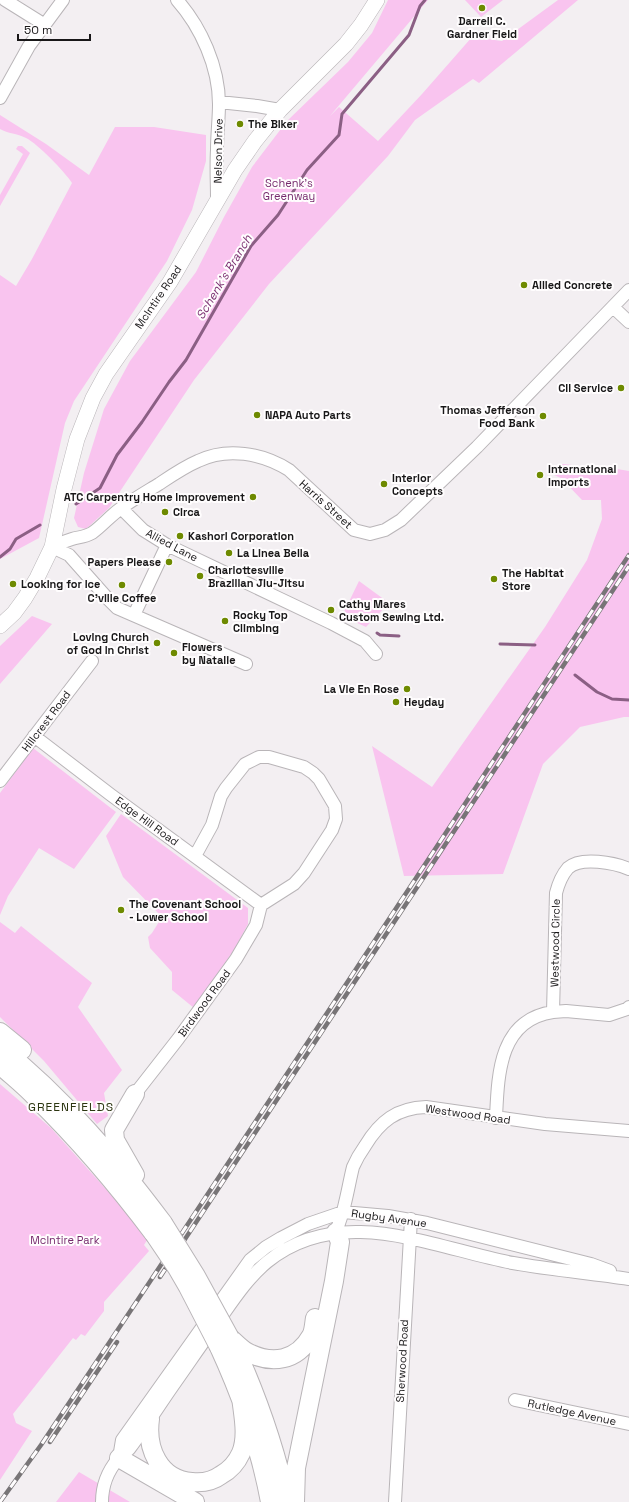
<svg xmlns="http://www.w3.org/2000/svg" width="629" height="1502" font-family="'Space Grotesk',sans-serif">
<rect width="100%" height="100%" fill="#f3eff2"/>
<path fill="#f9c4ef" d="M388,0H428L330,116L339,107L378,141L422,94L472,37L502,41L558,0H578L479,83L473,79L415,120L388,156L269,284L194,380L109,508L86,529L78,527L74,518L84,473L104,409L130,361L196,272L224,217L252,167L287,121L348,62L372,33Z
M465,0H503L481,17Z
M0,115L46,144L89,175L115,127H154L206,135V161L192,210L167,261L74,401L65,423L39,538L0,559V275L16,286L32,259L72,183C64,171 38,144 26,138C17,133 8,134 0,129Z
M18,146H22L30,153L0,206V195L23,154L16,149Z
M563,464L572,465L583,469L599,466L629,471V717H624L580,727L543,764L503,874L404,876L372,746L432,787L545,627L587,560L602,519L601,500H582L561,478L554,475L553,469L555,466Z
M359,581L389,603L366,627L342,616Z
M32,616L52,624L0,684V646Z
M33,748L116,812L74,869L39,848L8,896L0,915V793Z
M121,814L248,908V924L234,950L194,1008L172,990V972L150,948L148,937L152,933L162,917L123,877L106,836Z
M0,922L15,933L21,926L92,983L78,1007L122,1070L104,1093L108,1116L97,1124L44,1061L0,1017Z
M0,1084L51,1128L149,1237L144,1245L149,1251L104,1302V1311L85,1336L81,1334L76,1340L73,1338L13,1414L16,1423L32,1431L0,1480Z
M79,1472L130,1502H56Z"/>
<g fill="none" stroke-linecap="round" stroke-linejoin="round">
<path stroke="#8b5f84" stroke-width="3" d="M76,504L100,488L117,455L142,422L169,382L186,360L251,246L278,215L307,170L339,135L342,114L409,35L420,6L425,0
M0,557L10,549L16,539L40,525
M377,633L380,635L399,636
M500,644L535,645
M575,675L597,692L612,699L629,700"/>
<defs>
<path id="minor" d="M5,0L45,25
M177,0C201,27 219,67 219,104C219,119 217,134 217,150C216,166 217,183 217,199
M0,98L29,46L63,0
M219,102L257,106L280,110
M613,307L629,322
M121,508L143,530L167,545L331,623L365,641L376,654
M52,547C58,544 65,541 72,539C79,537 85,537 92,533C102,526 110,516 120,509C132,500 146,492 159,484C171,476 184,467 198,461C227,447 262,453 289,470L354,530L370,534L385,530L401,520L477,447L629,290
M52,547L69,555L108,599L117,608L246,664
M134,615L167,545
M34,736L111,795L261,905
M0,781L92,661
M195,856L212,825L221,796L226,788L245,764L259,757H269L304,767L313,773L319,779L335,806L336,819L332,830L304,873L294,884L261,905
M629,869C615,863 581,856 568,868C562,875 558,885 556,893L553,1012L566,1011L609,1015L627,1009L629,1007
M135,1094L178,1039L236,959L256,925L261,905
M496,1118C498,1074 499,1020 553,1012
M336,1232C339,1223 343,1213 345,1203C348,1191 350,1179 353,1167C356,1160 360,1153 365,1146C380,1121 397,1108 426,1107L545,1124L629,1131
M515,1400L629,1424
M119,1458L122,1440L250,1260L266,1247L281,1238L308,1224L343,1212L388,1216L427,1223L591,1264L610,1271
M102,1502C102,1486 107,1472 118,1459C121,1455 127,1452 130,1448C145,1428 158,1407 172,1387C189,1363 205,1339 222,1316C236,1296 249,1277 267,1262C341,1202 433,1248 513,1263C551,1270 590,1273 629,1279
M395,1502L411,1219"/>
<path id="major" d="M0,626L14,613L25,598L37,578L52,547L64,489L77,439L93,398L106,374L170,282L235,170L255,141L280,110L346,44L361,25L377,0"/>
<path id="highway" d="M0,1032L22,1050
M0,1047C63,1097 115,1159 163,1223
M0,1065C12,1076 25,1086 36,1098C79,1140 118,1186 154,1234
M135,1175L115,1140L114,1130L135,1094
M230,1338C236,1343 241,1349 247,1352C272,1365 297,1361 311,1336C314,1331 314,1323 315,1318
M232,1341C256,1393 275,1446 287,1502
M219,1347C242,1397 260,1447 270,1502
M150,1419C146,1448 159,1480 192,1482C202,1483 213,1481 221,1475C230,1470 237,1462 241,1453C248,1436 243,1415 241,1397
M119,1458L195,1502
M295,1502L296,1468L334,1281L340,1242L336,1232"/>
</defs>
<use href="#minor" stroke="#b9b5b8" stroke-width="14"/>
<use href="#major" stroke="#b9b5b8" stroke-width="16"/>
<use href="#highway" stroke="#b9b5b8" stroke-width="20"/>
<use href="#minor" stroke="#fff" stroke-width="12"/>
<use href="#major" stroke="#fff" stroke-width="15"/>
<use href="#highway" stroke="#fff" stroke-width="18"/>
<defs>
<path id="rail" d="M160,1277L629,566
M50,1442L117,1342
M0,1502L41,1445L151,1280L629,555"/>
</defs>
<use href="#rail" stroke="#787577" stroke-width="4.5"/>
<use href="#rail" stroke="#fffdfe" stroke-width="3" stroke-dasharray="9" stroke-linecap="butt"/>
<defs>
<path id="highway-bridge" d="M163,1223L196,1276L230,1338
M154,1234L177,1268L188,1287L219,1347"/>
</defs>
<use href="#highway-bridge" stroke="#b9b5b8" stroke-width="20" stroke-linecap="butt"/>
<use href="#highway-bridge" stroke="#fff" stroke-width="18"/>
</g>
<g fill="#6e8a00" stroke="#fffdfe" stroke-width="1.5">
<circle cx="482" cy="8" r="4"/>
<circle cx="240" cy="124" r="4"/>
<circle cx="524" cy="285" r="4"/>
<circle cx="621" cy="388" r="4"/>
<circle cx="257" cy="415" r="4"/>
<circle cx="543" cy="416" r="4"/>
<circle cx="540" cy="475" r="4"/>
<circle cx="384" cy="484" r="4"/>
<circle cx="253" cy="497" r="4"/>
<circle cx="165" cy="512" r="4"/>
<circle cx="180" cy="536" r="4"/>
<circle cx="229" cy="553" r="4"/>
<circle cx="169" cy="562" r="4"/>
<circle cx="200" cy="576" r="4"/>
<circle cx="494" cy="579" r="4"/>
<circle cx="13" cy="584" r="4"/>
<circle cx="122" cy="585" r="4"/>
<circle cx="331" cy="610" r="4"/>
<circle cx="225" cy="621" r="4"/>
<circle cx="157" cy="643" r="4"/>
<circle cx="174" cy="653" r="4"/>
<circle cx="407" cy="689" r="4"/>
<circle cx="396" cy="702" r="4"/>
<circle cx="121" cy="910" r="4"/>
</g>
<g text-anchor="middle" stroke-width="4" stroke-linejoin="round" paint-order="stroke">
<g font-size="11" font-weight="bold" fill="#181718" stroke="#fffdfe" text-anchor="start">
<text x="482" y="25" text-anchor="middle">Darrell C.<tspan x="482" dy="13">Gardner Field</tspan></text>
<text x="248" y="128">The Biker</text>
<text x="532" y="289">Allied Concrete</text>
<text x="613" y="392" text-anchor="end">CII Service</text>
<text x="535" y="414" text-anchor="end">Thomas Jefferson<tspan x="535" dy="13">Food Bank</tspan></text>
<text x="265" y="419">NAPA Auto Parts</text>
<text x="548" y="473">International<tspan x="548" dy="13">Imports</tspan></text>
<text x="392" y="482">Interior<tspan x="392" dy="13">Concepts</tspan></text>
<text x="245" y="501" text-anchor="end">ATC Carpentry Home Improvement</text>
<text x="173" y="516">Circa</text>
<text x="188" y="540">Kashori Corporation</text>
<text x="237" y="557">La Linea Bella</text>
<text x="161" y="566" text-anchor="end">Papers Please</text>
<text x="208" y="574">Charlottesville<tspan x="208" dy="13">Brazilian Jiu-Jitsu</tspan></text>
<text x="502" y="577">The Habitat<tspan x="502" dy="13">Store</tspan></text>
<text x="21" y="588">Looking for Ice</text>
<text x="122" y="602" text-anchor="middle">C’ville Coffee</text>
<text x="339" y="608">Cathy Mares<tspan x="339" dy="13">Custom Sewing Ltd.</tspan></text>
<text x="233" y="619">Rocky Top<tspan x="233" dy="13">Climbing</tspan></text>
<text x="149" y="641" text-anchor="end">Loving Church<tspan x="149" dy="13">of God in Christ</tspan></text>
<text x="182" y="651">Flowers<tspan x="182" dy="13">by Natalie</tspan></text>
<text x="399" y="693" text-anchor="end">La Vie En Rose</text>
<text x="404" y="706">Heyday</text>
<text x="129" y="908">The Covenant School<tspan x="129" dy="13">- Lower School</tspan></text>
</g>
<g font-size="11" fill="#181718" stroke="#fffdfe">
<text transform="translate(218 151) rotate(-89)" y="4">Nelson Drive</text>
<text transform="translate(158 297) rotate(-56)" y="4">McIntire Road</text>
<text transform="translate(326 504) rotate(42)" y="4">Harris Street</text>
<text transform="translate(172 545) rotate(28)" y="4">Allied Lane</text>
<text transform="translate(46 721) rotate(-53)" y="4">Hillcrest Road</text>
<text transform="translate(147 821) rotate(36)" y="4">Edge Hill Road</text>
<text transform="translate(555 943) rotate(-89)" y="4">Westwood Circle</text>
<text transform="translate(204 1003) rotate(-54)" y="4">Birdwood Road</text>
<text transform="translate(468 1114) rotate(8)" y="4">Westwood Road</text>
<text transform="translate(389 1218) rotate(8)" y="4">Rugby Avenue</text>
<text transform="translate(402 1361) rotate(-87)" y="4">Sherwood Road</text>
<text transform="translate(572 1412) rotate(12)" y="4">Rutledge Avenue</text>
</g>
<g font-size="11" fill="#772c6e" stroke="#fffdfe">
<text x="289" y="187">Schenk's<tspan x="289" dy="13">Greenway</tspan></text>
<text x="65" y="1244">McIntire Park</text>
</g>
<g font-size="12" font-style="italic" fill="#7b3071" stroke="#fffdfe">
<text transform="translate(224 277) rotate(-59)" y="4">Schenk's Branch</text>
</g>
<g font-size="12" letter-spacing="1" fill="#2b3510" stroke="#fffdfe">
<text x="71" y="1111">GREENFIELDS</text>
</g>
</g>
<path d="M18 34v6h72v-6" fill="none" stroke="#181718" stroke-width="2"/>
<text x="24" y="34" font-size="12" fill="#181718" stroke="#fffdfe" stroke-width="3" paint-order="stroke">50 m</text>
</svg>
